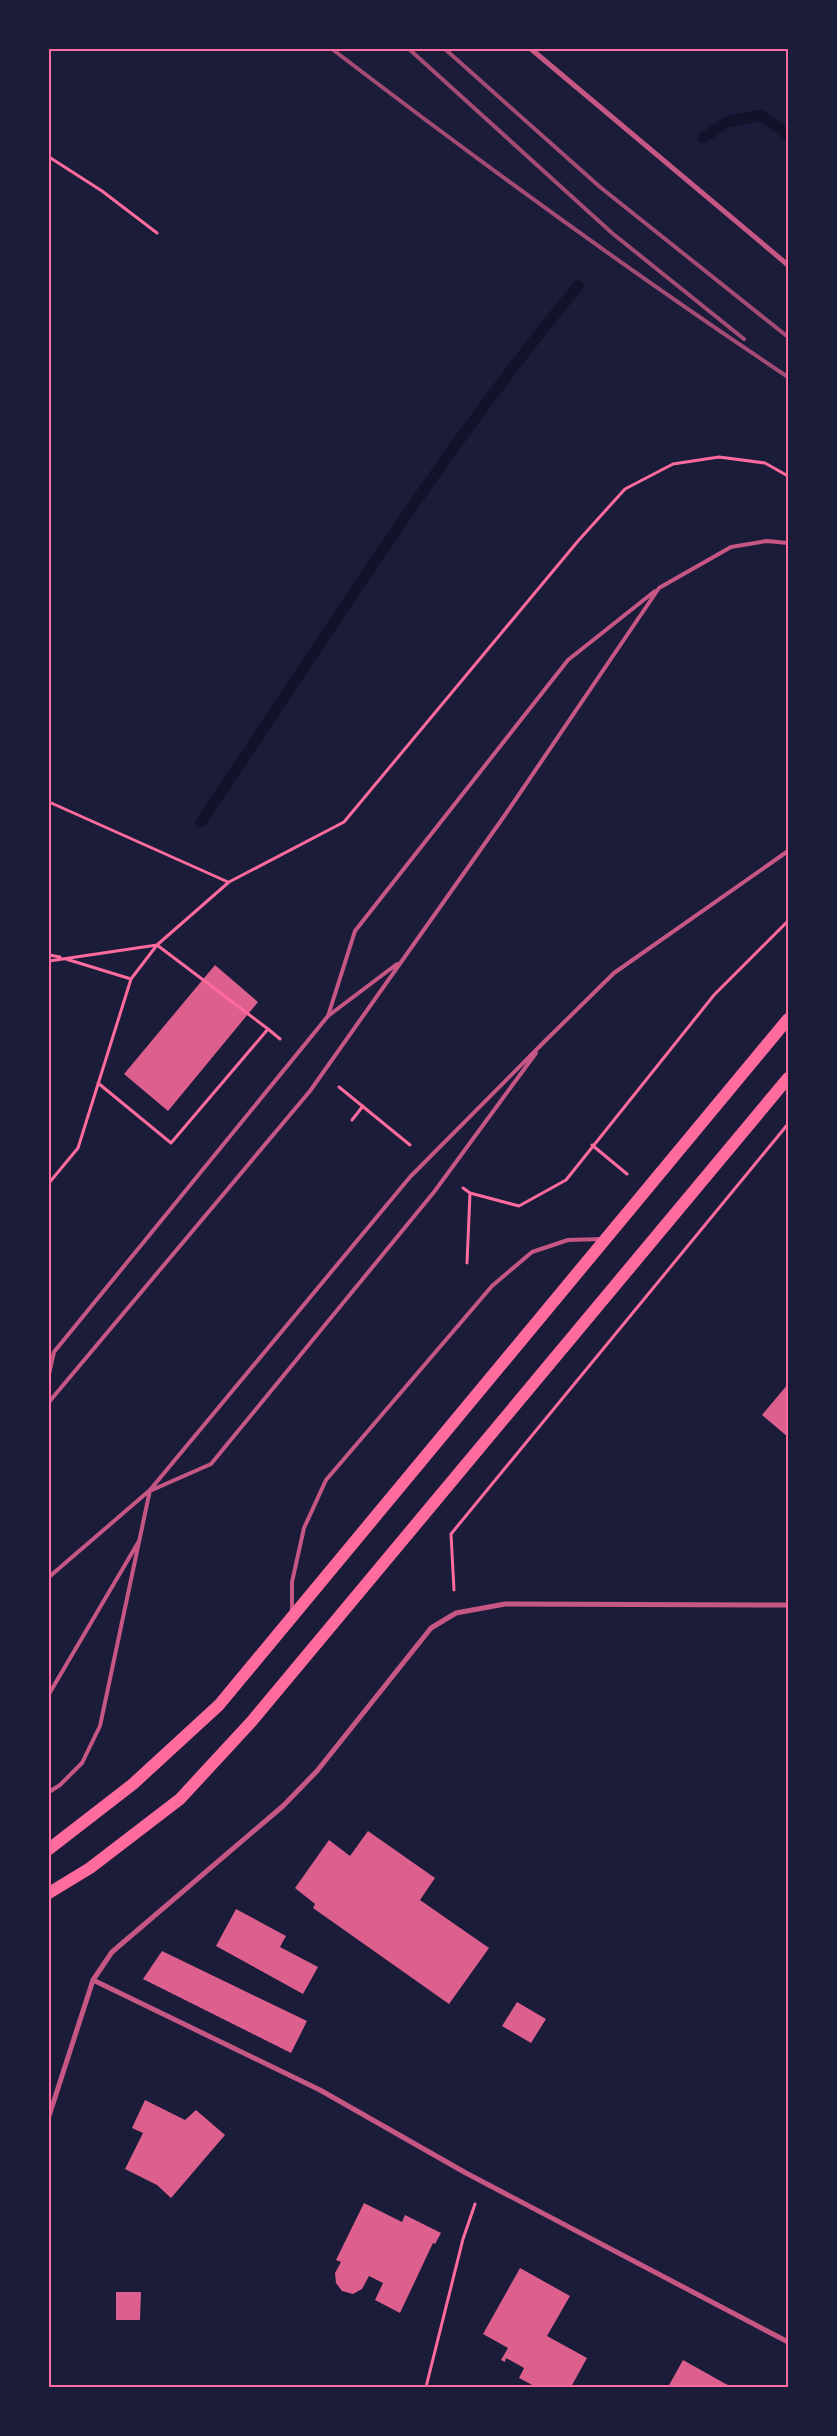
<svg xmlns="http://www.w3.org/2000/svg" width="837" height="2436" font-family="'Noto Sans',sans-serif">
<rect width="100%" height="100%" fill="#1b1b3a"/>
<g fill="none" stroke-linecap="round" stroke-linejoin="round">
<path stroke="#12122b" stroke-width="11" d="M703,138L727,122L761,115L788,135
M201,822C323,642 439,453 578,286"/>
</g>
<path fill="#dd5f8e" d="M215,965L258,1002L168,1111L124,1074Z
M788,1384V1437L762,1415Z
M368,1831L435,1878L420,1900L489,1948L449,2004L313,1908L315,1904L295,1888L329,1840L350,1856Z
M236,1909L286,1936L280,1947L318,1967L303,1994L216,1946Z
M162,1951L307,2021L291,2053L143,1979Z
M517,2002L546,2019L531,2043L502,2026Z
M145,2100L185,2120L196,2110L225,2135L171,2198L157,2185L125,2169L143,2133L132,2128Z
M364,2203L402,2222L405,2215L441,2233L435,2244L433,2243L400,2313L375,2300L383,2283L369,2276L362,2289L353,2294L342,2291L336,2283L335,2273L341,2262L336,2260Z
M520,2268L570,2296L547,2336L587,2358L571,2387H536L519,2378L524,2368L506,2358L505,2362L501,2360L508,2348L483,2334Z
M116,2292H141L140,2320H116Z
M683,2360L724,2383L732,2387H668Z"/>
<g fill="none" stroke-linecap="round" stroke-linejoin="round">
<path stroke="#ff6b9d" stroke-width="3" d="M49,157L102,191L157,233
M49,802L228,882
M49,955L60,957
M66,959L131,979
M49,961L157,945L268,1029
M98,1083L171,1143L268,1029L280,1039
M339,1087L410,1145
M352,1120L363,1106
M592,1145L627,1174
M49,1183L78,1148L131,979L157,945L229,882L344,822L578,541L625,489L673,464L719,457L765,463L788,476
M463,1188L470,1193L519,1206L566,1180L714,995L788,921
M467,1263L470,1193
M454,1590L451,1534L788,1124
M426,2387L463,2239L475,2204"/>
<path stroke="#c65784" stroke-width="4" d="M328,1016L355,931L568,660L655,591
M49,1374L54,1352L328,1016L397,964
M49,1402L310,1091L505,815L659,588L731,547L767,541L788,543
M152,1490L211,1464L434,1192L536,1053
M49,1577L150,1490L410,1177L544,1042L614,973L788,851
M292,1612V1582L304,1528L326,1480L492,1286L532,1252L568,1240L602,1239
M49,1694L139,1541
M49,1792L60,1785L82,1763L100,1726L150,1490"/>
<path stroke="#c65784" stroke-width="5" d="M531,49L788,265
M93,1980L320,2090L466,2173L788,2342
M49,2116L93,1980L112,1952L283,1806L317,1771L431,1628L456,1613L505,1604L788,1605"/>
<path stroke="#ff6b9d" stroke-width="12" d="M49,1849L133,1784L219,1705L788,1019
M49,1893L90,1868L180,1799L252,1721L788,1078"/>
<path stroke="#a44b75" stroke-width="4" d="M332,49C481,163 632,273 788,377
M409,49L612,233L744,339
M445,49L600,187L788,337"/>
</g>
<rect width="837" height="2436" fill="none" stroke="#1b1b3a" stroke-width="100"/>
<rect x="50" y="50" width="737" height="2336" fill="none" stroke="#ff6b9d" stroke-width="2"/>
</svg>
